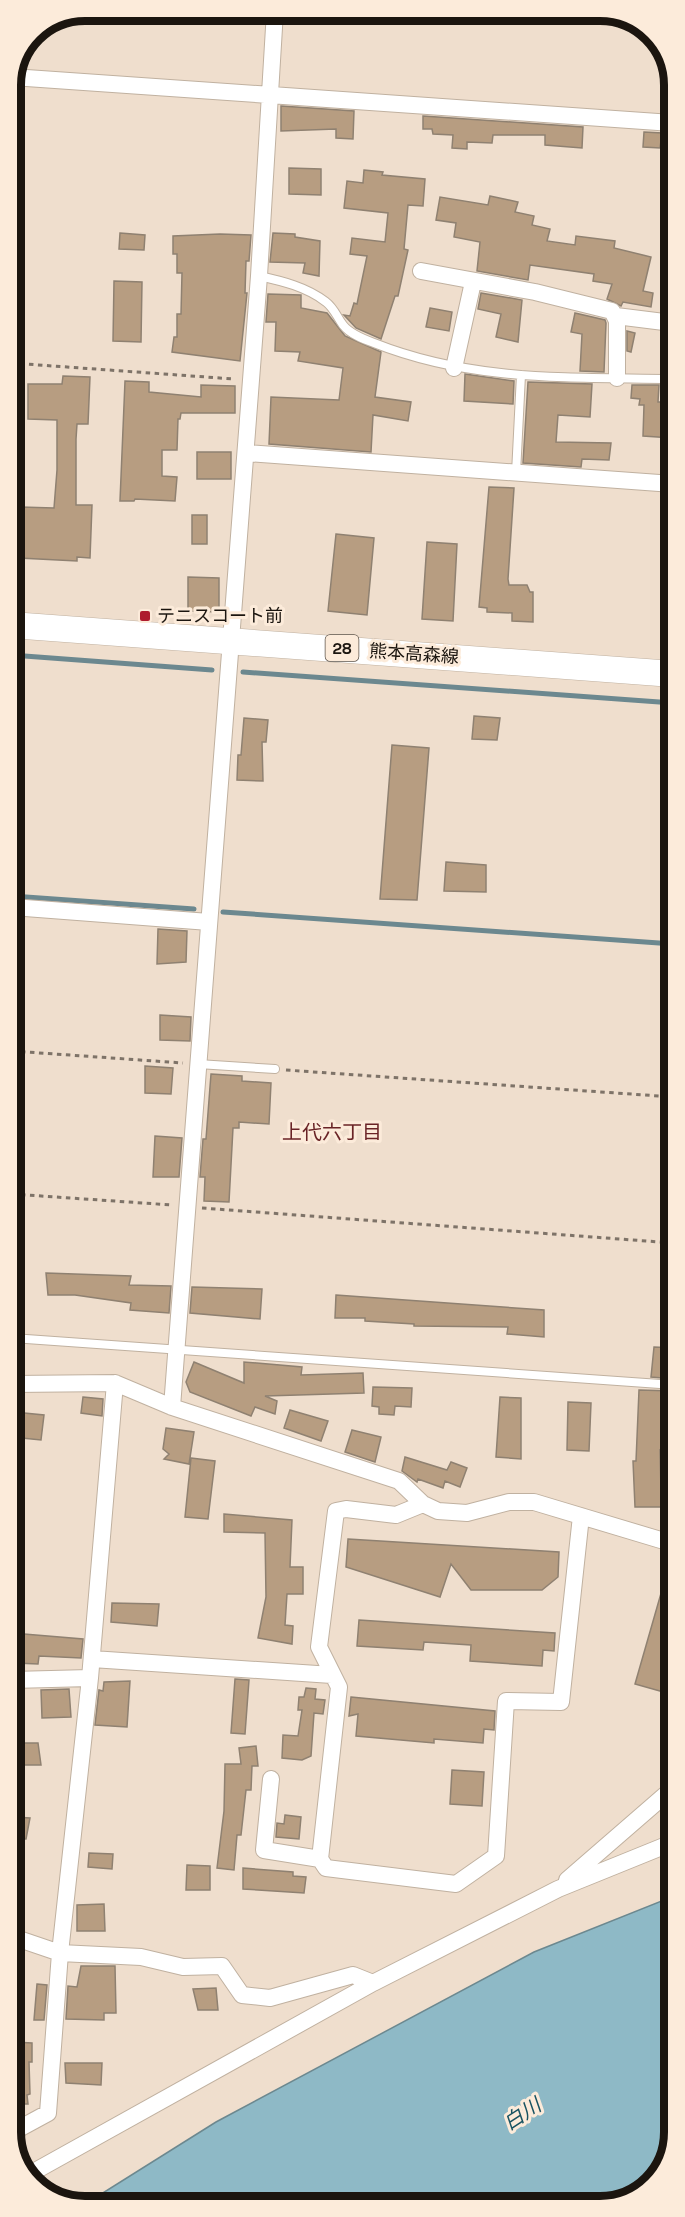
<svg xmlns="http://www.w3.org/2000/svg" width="685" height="2217" font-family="'Space Grotesk','Noto Sans JP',sans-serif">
<rect width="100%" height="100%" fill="#efdecd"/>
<path fill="#8eb9c6" stroke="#6c888f" stroke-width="1.5" d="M674,1896V2132L659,2178L633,2195L611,2204L82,2206L216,2122L534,1952Z"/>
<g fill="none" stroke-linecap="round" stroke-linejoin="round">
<path stroke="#6c888f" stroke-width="5" d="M11,655L212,670
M243,672L673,703
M12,896L194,909
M223,912L673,944"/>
</g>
<path fill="#b79d81" stroke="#8f8171" stroke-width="1.5" d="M281,106L354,111L353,139L336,138V129L281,131Z
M423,116L583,127L582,148L545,145V135H493L492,143L467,142V149L452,148L453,135L433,134L432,129H423Z
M644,132L662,133L660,148L643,147Z
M289,168L321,169V195L289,194Z
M364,170L383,172L382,175L425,179L423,206L408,205L404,249L408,250L398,296H395L381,339L356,328L344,315L350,316L354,303L357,304L367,256L350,254L352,238L385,242L388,213L344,208L347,181L363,183Z
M490,196L518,202L515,212L534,216L532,225L550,229L547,241L575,245L576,236L615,241L614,248L651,257L643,291L653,293L651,307L623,302L621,306L607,299L612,284L593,281L594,274L530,265L528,280L477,271L480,242L454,237L456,223L436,220L440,197L488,205Z
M120,233L145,235L144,250L119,249Z
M273,233L295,234V237L320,241L319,276L303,273L305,263L270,262Z
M220,234L251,235L249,261H246L245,293H247L240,361L172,352L174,337H177V314H181L182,273H177V254H173V236Z
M114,281L142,282L141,342L113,341Z
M481,293L522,300L518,342L496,337L501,314L478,309Z
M268,294L301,295V308L327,313L345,336L381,352L375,397L411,402L408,421L373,415L371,452L269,444L271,397L339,400L343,368L298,361L300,352L275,351L276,322H266Z
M430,308L452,312L449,331L426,327Z
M575,313L605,320L606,323L604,372L580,371L582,334L571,332Z
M627,331L635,333L631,352L627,351Z
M465,374L514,381L513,404L464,401Z
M63,376L90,377L88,424H77L76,439V505H92L90,558L77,557V561L19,558L21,507L54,508L57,470V420L28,419V384H62Z
M125,381L149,382V392L201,397V385L235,386V413H181L180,419H178L177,450H162V476L177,477L175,501L135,499L134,501H120Z
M528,382L592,384L590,417L558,415L556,442L611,443L609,460L582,459L581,467L523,463Z
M632,385H659L658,402H672V438L643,436L644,405H639L640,399L631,398Z
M197,452H231V479H197Z
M489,487L514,488L508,579L509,585H527L530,592H533V622L512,621V613L487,612V608L479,607Z
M192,515H207V544H192Z
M336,534L374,538L367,615L328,611Z
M427,542L457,544L453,621L422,619Z
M188,577L219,578V612L188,611Z
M474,716L500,718L497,740L472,739Z
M244,718L268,720L266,742H262L263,781L237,780L238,755H241Z
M392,745L429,748L417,900L380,899Z
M446,862L486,865V892L444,891Z
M158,929L187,931L186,962L157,964Z
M160,1015L191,1017L190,1041L160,1040Z
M145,1066L173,1068L171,1094L145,1093Z
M211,1074L242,1076V1081L271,1083L269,1124L239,1122V1128H233L229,1202L204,1201L205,1177H200L203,1139H206Z
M155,1136L182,1138L179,1177H153Z
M46,1273L131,1276L129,1285L171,1286L169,1313L130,1310L131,1303L75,1295H48Z
M192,1287L262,1289L260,1319L190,1313Z
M336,1295L544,1310V1337L507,1334L508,1327L414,1326V1324L365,1321V1318H335Z
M654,1347L674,1348V1379L651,1377Z
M194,1362L244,1383V1362L302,1367L301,1375L363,1373L364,1393L265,1396L277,1401L275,1414L255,1407L251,1416L190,1392L186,1382Z
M373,1387L412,1388L411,1407L395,1406L394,1415L379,1414V1407L372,1406Z
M639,1390L674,1391V1419H668L666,1451L660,1450L661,1490H666L667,1507H635L633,1461H636Z
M83,1397L103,1399L102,1416L81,1413Z
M500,1397L521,1398V1459L496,1457Z
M568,1402L591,1403L589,1451L567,1450Z
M290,1410L328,1421L321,1441L284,1428Z
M14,1412L44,1415L41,1440L12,1437Z
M166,1428L194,1432L189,1464L164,1459L169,1454L163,1449Z
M352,1430L381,1437L375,1462L345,1452Z
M405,1457L447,1470L451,1462L467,1468L460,1487L445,1481L443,1488L418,1479L417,1482L402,1471Z
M191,1458L215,1461L208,1519L185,1517Z
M224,1514L292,1520L290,1567H303V1594H287L285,1625L293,1626L292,1644L258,1638L266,1597L265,1533L224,1532Z
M348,1539L559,1552L558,1577L542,1590H471L451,1564L440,1597L346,1567Z
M670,1562H674V1695L635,1684Z
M112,1603L159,1604L157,1626L111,1622Z
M359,1620L555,1633L554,1651L543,1650L542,1666L470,1661L471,1645L424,1642L423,1650L357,1646Z
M12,1633L83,1639L81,1658L39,1656L38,1664L15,1663Z
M235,1679L249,1680L245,1734L231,1733Z
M130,1681L127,1727L95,1725L99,1690L103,1691L104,1682Z
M306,1688L316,1689L315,1699L325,1700L323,1714L314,1713L311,1756L302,1760L282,1758L283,1735L298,1736L302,1710H298L299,1697H304Z
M69,1689L71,1717L42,1718L41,1690Z
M351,1697L495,1711L494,1730L484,1729L483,1743L434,1739V1743L356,1736L358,1714L349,1716Z
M13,1743H38L41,1765H13Z
M256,1746L258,1766H252L251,1790H246L241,1835H237L234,1870L217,1868L224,1811L225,1764H241L239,1748Z
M452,1770L484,1772L482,1806L450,1804Z
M285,1815L301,1817L299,1839L276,1837L277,1823L284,1824Z
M13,1817L30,1818L26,1839H13Z
M89,1853L113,1854L112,1869L88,1867Z
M187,1865L210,1866V1890H186Z
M243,1868L293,1872V1876L306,1877L304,1893L243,1889Z
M104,1904L105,1931H77V1905Z
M81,1966H115L116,2013H104V2020L66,2019L68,1986L77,1987Z
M37,1984L47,1985L44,2020H34Z
M216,1988L218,2010H198L193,1989Z
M13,2042L32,2043V2062H29L30,2094L27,2095L28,2104H13Z
M65,2063H102L101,2085L66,2083Z"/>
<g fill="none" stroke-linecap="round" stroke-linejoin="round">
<defs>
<path id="lane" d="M259,276C282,281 307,287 326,302C334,308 337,317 343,325C350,334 363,339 374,343C472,382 569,377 672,379
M516,473L521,375
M198,1064L275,1069
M12,1338L674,1385"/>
<path id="street" d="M12,77L672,123
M421,271L535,292L612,311L617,321V378
M616,316L672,323
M454,368L473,282
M246,453L673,484
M12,907L209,922
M12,1384L115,1383L172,1407L399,1481L423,1504L438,1511L467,1513L509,1502H534L674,1544
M172,1407L259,276L275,11
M423,1504L396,1515L346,1509L336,1511L319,1647L339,1687L320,1859L326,1868L456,1884L496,1856L506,1701L561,1702L581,1516
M92,1659L332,1675
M12,1680L90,1678
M271,1779L264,1850L320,1859
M567,1880L665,1795L674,1791
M13,1937L60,1953L141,1957L183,1967L222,1966L242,1995L270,1998L353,1975L373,1983
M13,2132L48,2113L60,1953L90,1678L115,1383
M28,2175L373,1983L558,1889L674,1842"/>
<path id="primary" d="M11,625L673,674"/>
</defs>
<use href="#lane" stroke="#c0b1a0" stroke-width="10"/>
<use href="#street" stroke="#c0b1a0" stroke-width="18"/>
<use href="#primary" stroke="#c0b1a0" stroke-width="27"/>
<path stroke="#7e7368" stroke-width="3" stroke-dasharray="4.5 4.5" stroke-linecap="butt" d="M11,363L234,379
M12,1051L183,1063
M286,1070L673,1097
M12,1194L172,1205
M202,1208L673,1243"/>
<use href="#lane" stroke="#fff" stroke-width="8"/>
<use href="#street" stroke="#fff" stroke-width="16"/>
<use href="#primary" stroke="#fff" stroke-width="26"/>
</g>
<rect fill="#ae1b2e" stroke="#fcebda" stroke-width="2" x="139" y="610" width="12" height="12" rx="3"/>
<g text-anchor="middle" stroke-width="6" stroke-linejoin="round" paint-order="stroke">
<rect fill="#fcebda" stroke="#5e554c" stroke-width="1.5" x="325.5" y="635" width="33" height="26" rx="4.5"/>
<g font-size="16" font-weight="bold" fill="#1b150f">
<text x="342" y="654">28</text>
</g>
<g font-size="18" fill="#1b150f" stroke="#fcebda" text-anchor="start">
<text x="157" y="622">テニスコート前</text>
</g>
<g font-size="18" fill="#1b150f" stroke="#fcebda">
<text transform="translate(414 654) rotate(4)" y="6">熊本高森線</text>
</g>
<g font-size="20" fill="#692326" stroke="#fcebda">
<text x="332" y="1139">上代六丁目</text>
</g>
<g font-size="20" font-style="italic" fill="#185362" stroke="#fcebda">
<text transform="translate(522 2114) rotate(-33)" y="7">白川</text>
</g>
</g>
<path d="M0 0H685V2217H0ZM85 21H600A64 64 0 0 1 664 85V2132A64 64 0 0 1 600 2196H85A64 64 0 0 1 21 2132V85A64 64 0 0 1 85 21Z" fill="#fcebda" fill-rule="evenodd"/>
<path fill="none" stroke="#1b150f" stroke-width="8" d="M85 21H600A64 64 0 0 1 664 85V2132A64 64 0 0 1 600 2196H85A64 64 0 0 1 21 2132V85A64 64 0 0 1 85 21Z"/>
</svg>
